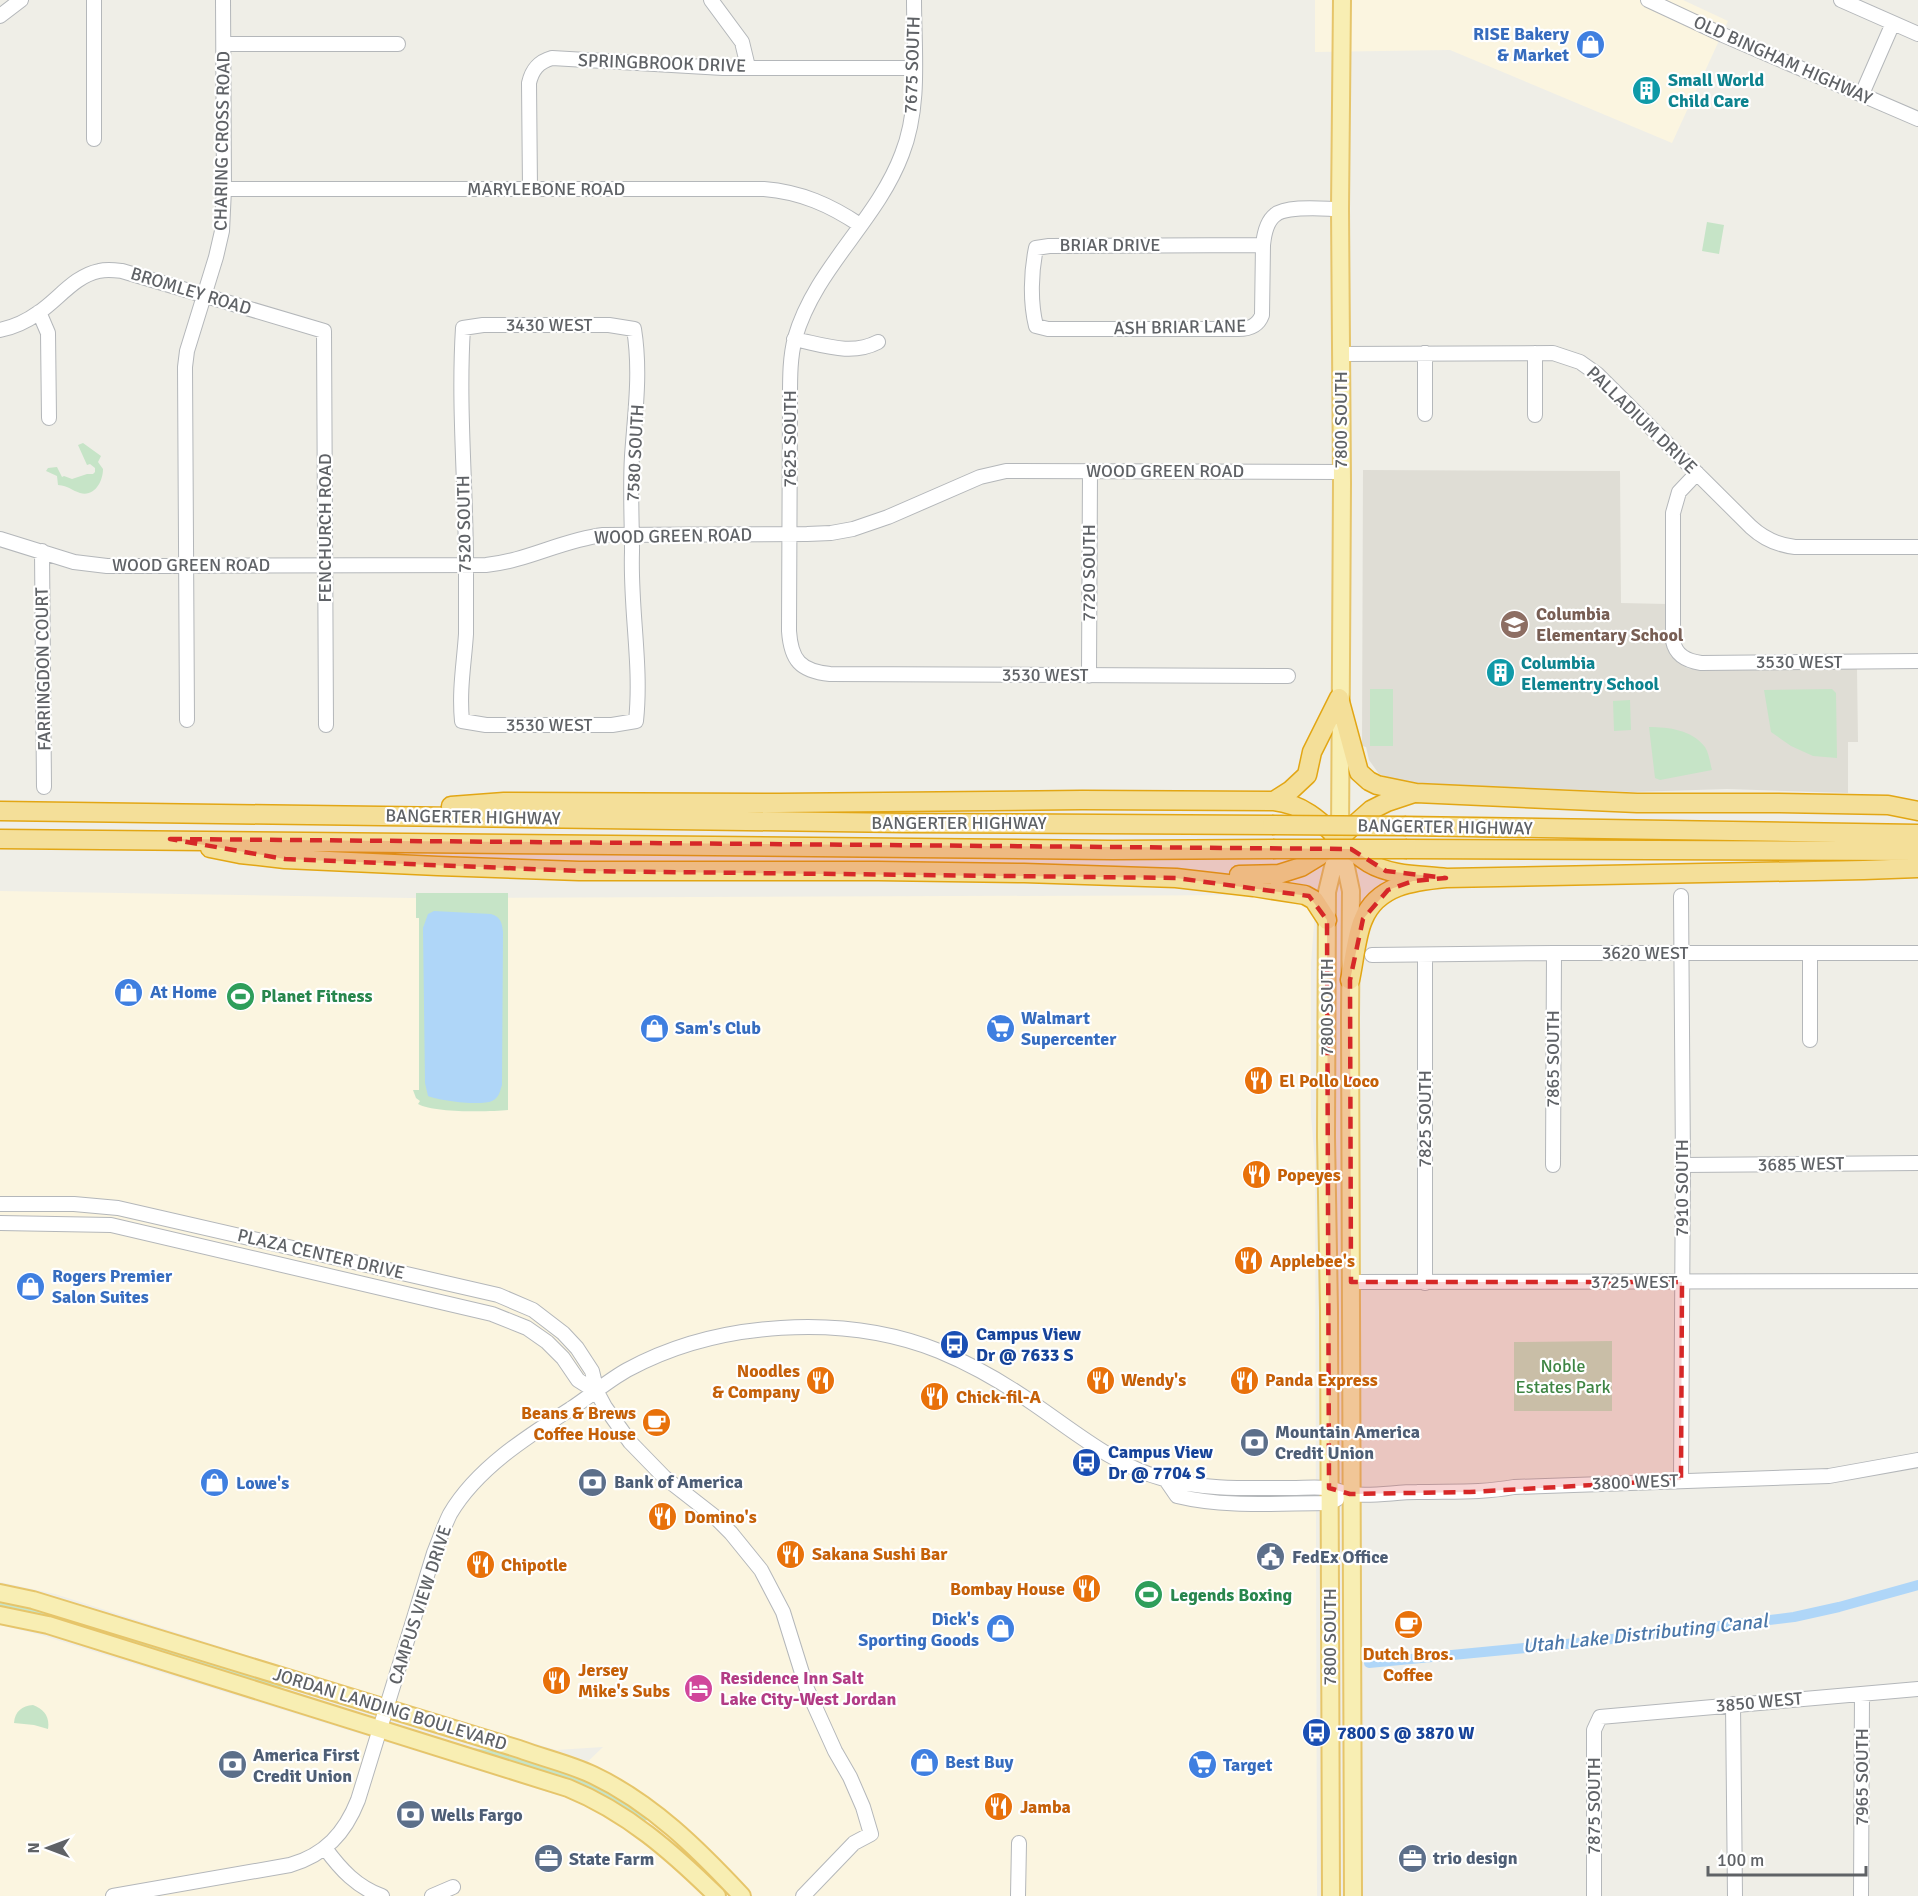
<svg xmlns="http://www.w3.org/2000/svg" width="1918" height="1896" font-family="Signika,sans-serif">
<rect width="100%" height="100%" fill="#efeee7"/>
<path fill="#fbf5e0" d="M1315,0H1683L1728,21L1672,143L1450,50L1315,52Z
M0,891L410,898L1268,895L1308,903L1314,914V925L1311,963V1117L1315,1160L1317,1896H0V1625L41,1635L554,1794L603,1747L556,1750L366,1693L55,1594L0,1582Z"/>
<path fill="#dfddd5" d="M1363,470L1620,471L1621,603L1667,604V644L1671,656L1678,663L1687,668L1698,670L1857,669L1858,742H1848V793L1727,789L1633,792L1404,783L1379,774L1369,760L1366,747L1362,746Z"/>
<path fill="#c6e4c7" d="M1707,222L1724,225L1719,254L1702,251Z
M83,443L101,456L98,462L103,469C103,481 95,497 80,493C71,490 69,486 58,485L57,476L46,471L48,468L57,467L62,477L64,476L72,479L87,474H93L95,472V468L90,464L87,465L78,445Z
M1370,689H1393V746H1370Z
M1832,689L1836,693L1837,758L1813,756L1791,746L1771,732L1764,690Z
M1630,700L1631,730L1614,731L1613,701Z
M1649,727C1669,727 1692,730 1705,747C1709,753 1710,763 1712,770L1660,780L1655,778Z
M416,893H508V1110C489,1112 434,1113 418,1104L420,1101L416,1098L413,1090H419V918H416Z
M1612,1341V1411H1514V1342Z
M0,1602L40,1607L363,1707L362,1711L292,1689L253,1683L30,1613L0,1607Z
M33,1705C44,1709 50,1717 48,1729L34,1725L14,1723C15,1711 22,1706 33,1705Z
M404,1727L472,1748L493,1751L514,1756L578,1775L649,1816L648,1820L643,1821L618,1804L579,1786L403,1730Z"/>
<path fill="#afd6f8" d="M434,911L491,914C501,917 502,923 503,932L502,1085C500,1091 499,1098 492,1101C481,1106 440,1101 428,1096L425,1083L423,928L428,914Z"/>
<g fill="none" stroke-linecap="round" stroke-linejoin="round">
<path stroke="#afd6f8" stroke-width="10" d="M1369,1663L1587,1642L1794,1617L1839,1607L1918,1585"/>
<defs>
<path id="minor" d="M94,0V139
M711,0L742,42L748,67
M914,0C914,50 921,106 902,154C877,221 815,268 795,338C790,357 790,377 790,397L789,631C791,660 800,671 830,674L1288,676
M1648,0L1723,35L1918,119
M1841,0L1918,34
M0,16L21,0
M224,44H398
M1862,94L1893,23
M224,189H764C801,192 830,205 860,225
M530,189L529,83C532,70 538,62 552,58L723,68H914
M1263,245L1049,246L1036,248C1031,272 1030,302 1036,326L1048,329H1238C1249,329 1258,326 1262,315L1263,245C1264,235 1266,222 1275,215C1287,205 1324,209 1340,209
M39,312L48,333L49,418
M483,325H609L634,329C641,372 635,413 632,456C630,488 632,521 632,552C630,609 642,665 636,721L612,725H486L462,721C459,690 464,664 466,634C466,611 466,588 466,565C466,486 458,407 463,328Z
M0,330C14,327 27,321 38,313C58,300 74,276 99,271C107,269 114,270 122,271L324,331L326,725
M794,339C824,345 851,356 878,342
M1341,354L1553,353L1580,362L1597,374L1751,527C1764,539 1777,545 1795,547H1918
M1425,414V353
M1535,415V353
M1697,473L1679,492L1673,513V641C1676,656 1687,661 1701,663L1918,661
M0,539L74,562L107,566L486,565C527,561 562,540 603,535L807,534L831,533L853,529L888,517L980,477L1006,471L1342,472
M42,551L44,787
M1089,676L1090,471
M187,720L185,367L187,351L216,257L222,231L224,189L223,0
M1681,896L1683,1165L1681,1480
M1810,954V1040
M1372,955L1554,953H1918
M1425,955V1283
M1553,1165L1554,953
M1683,1165L1918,1163
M0,1204H74L118,1208L498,1295L533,1310L563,1333L577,1348L592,1371L597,1392L605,1407L630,1442L664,1477L714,1516L731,1533L761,1570L783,1612L807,1689L835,1751L850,1777L863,1807L871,1834L854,1843L803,1896
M0,1223L111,1225L492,1314L527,1328L547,1342L563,1358L578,1380L597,1392
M1351,1282L1918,1281
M1166,1480L1177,1496C1226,1508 1279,1503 1329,1503L1337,1499
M1733,1704L1735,1896
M325,1848C341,1870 357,1887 382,1896
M113,1896L290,1865C325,1855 345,1833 358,1800L434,1553C439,1541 444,1526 450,1514C477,1468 528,1436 572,1408C590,1396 609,1380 627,1370C717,1321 844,1313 939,1351C973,1365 1004,1383 1034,1404C1075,1432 1115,1466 1164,1479C1205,1490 1249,1488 1291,1488C1303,1488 1315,1487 1327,1488C1335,1489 1343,1493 1350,1494C1372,1497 1395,1492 1417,1492C1450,1491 1481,1493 1514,1487L1829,1476L1918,1460
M432,1896L453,1887
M1018,1896L1019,1843
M1594,1896V1730L1600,1717L1918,1689
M1861,1896L1862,1694"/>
<path id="major" d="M1342,0L1340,209L1342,483L1340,839L1351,891L1350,1018L1353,1896
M0,1593L33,1600L519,1749C543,1758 570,1764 593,1775C652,1803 698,1849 742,1896
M0,1615L48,1625L568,1788C627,1812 672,1852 717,1896
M1331,1896L1329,1311L1326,1137L1327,892L1339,842"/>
<path id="highway" d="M1339,698L1359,772L1369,781L1377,785L1416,793L1637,803H1779L1888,805L1918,811
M1274,801L1291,790L1307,775L1312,752L1339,698
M451,806L504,802L779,803L1082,800L1274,801C1319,806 1334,842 1369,863C1391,876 1421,875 1446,878
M0,811L904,823L1272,825
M1406,826L1918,834
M0,839L1113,850L1273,849
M210,848L240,854L285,859L438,866L579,871H878L1024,873L1176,878L1254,887L1305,895L1314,900L1327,920
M1407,849L1918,851
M1239,875L1279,874L1301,867L1319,856L1371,810L1387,802L1414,793
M1350,980C1354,962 1356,936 1363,920C1377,885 1414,881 1446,878L1864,870L1918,868"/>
</defs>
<use href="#minor" stroke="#b4b7ba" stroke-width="16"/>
<use href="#major" stroke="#e6c56a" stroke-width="20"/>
<use href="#highway" stroke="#e2a614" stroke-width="21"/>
<use href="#minor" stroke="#fff" stroke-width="14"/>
<use href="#major" stroke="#f8eeb3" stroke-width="16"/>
<use href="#highway" stroke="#f4df99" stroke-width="18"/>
<defs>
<path id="highway-bridge" d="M1272,825L1406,826
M1273,849H1407"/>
</defs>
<use href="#highway-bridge" stroke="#e2a614" stroke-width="21" stroke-linecap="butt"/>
<use href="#highway-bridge" stroke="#f4df99" stroke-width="18"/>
</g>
<path fill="#d62828" fill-opacity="0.2" stroke="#d62828" stroke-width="4.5" stroke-dasharray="12 8" stroke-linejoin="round" d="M170,839L1351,849L1386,871L1446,878L1413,881L1388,890L1363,919L1350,980L1351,1282H1682L1681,1480L1470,1492L1350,1494L1329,1488L1327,920L1309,896L1176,878L579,871L285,859Z"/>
<defs>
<symbol id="shop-disc" viewBox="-11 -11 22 22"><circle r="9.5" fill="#3f7fe0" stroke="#fff"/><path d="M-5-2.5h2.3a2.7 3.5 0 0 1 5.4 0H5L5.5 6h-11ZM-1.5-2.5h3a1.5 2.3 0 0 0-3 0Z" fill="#fff"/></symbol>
<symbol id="building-disc" viewBox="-11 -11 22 22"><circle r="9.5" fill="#0f9aa8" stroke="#fff"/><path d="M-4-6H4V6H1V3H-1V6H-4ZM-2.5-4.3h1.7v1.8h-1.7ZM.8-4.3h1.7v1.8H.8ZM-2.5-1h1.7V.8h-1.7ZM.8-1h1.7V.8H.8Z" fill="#fff"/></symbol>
<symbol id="school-disc" viewBox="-11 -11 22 22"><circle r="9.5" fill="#8d6e63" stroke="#fff"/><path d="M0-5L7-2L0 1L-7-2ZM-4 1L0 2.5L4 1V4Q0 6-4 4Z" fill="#fff"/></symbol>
<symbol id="stadium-disc" viewBox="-11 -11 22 22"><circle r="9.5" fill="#2e9e5b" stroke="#fff"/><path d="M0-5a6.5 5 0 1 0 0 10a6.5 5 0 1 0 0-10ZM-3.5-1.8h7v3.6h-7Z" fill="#fff"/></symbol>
<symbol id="supermarket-disc" viewBox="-11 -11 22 22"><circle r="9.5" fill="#3f7fe0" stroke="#fff"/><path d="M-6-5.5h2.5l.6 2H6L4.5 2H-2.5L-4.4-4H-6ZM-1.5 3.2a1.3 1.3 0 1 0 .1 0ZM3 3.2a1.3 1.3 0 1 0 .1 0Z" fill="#fff"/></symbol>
<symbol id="restaurant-disc" viewBox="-11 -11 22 22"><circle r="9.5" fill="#e8710a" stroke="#fff"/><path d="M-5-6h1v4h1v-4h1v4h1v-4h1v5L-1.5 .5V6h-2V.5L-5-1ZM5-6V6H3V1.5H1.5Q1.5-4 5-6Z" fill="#fff"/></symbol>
<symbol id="bus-disc" viewBox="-11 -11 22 22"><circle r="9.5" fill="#1a4fb4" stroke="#fff"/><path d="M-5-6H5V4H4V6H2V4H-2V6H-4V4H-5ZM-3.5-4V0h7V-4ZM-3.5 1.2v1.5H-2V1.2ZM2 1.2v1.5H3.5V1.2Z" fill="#fff"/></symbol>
<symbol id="cafe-disc" viewBox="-11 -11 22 22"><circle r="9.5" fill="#e8710a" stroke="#fff"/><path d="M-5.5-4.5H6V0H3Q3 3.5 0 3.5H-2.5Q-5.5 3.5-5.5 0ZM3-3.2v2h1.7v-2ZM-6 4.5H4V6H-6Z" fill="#fff"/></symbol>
<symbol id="bank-disc" viewBox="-11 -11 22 22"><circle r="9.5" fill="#5c6f8a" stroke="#fff"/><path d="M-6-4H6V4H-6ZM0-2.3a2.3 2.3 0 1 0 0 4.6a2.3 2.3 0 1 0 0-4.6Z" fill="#fff"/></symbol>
<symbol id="civic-disc" viewBox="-11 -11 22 22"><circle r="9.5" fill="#5c6f8a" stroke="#fff"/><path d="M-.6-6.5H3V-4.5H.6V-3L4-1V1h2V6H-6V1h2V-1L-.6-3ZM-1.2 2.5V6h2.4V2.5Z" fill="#fff"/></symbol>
<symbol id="hotel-disc" viewBox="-11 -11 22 22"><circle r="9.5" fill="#d1479c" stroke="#fff"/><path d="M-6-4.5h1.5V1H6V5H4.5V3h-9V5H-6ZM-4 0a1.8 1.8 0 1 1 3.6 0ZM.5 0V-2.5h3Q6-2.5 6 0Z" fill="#fff"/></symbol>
<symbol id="office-disc" viewBox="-11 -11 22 22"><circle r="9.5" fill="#5c6f8a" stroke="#fff"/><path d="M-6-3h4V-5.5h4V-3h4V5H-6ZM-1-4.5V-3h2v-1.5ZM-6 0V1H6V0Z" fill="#fff"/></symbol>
</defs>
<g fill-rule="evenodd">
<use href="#shop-disc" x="1574" y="28" width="33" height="33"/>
<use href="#building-disc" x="1630" y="74" width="33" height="33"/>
<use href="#school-disc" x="1498" y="608" width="33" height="33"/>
<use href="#building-disc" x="1484" y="656" width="33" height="33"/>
<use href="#shop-disc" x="112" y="976" width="33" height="33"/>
<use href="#stadium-disc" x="224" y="980" width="33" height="33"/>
<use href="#shop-disc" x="638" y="1012" width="33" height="33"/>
<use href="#supermarket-disc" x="984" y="1012" width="33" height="33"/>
<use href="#restaurant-disc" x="1242" y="1064" width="33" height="33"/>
<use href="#restaurant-disc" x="1240" y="1158" width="33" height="33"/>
<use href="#restaurant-disc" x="1232" y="1244" width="33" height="33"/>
<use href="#shop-disc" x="14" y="1270" width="33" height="33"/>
<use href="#bus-disc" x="938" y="1328" width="33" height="33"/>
<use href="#restaurant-disc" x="1084" y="1364" width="33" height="33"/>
<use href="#restaurant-disc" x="1228" y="1364" width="33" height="33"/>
<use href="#restaurant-disc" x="804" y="1364" width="33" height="33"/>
<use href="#restaurant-disc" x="918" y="1380" width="33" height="33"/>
<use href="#cafe-disc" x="640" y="1406" width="33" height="33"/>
<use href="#bank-disc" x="1238" y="1426" width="33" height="33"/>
<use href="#bus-disc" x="1070" y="1446" width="33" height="33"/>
<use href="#bank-disc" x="576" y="1466" width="33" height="33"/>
<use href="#shop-disc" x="198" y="1466" width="33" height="33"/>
<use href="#restaurant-disc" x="646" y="1500" width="33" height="33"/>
<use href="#restaurant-disc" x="774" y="1538" width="33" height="33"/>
<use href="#civic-disc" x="1254" y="1540" width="33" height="33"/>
<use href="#restaurant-disc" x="464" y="1548" width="33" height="33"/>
<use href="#restaurant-disc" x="1070" y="1572" width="33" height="33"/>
<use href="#stadium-disc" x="1132" y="1578" width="33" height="33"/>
<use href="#cafe-disc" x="1392" y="1608" width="33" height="33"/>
<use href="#shop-disc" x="984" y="1612" width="33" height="33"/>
<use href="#restaurant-disc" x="540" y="1664" width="33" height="33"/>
<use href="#hotel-disc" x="682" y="1672" width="33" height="33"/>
<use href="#bus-disc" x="1300" y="1716" width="33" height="33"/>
<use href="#shop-disc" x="908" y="1746" width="33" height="33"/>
<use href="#bank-disc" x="216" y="1748" width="33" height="33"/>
<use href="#supermarket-disc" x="1186" y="1748" width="33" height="33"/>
<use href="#restaurant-disc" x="982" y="1790" width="33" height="33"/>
<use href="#bank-disc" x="394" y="1798" width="33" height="33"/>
<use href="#office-disc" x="1396" y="1842" width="33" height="33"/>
<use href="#office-disc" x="532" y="1842" width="33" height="33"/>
</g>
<g text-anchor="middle" stroke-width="4.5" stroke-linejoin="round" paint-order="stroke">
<g font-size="18" font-weight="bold" fill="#366cbe" stroke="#fff" text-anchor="start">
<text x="1569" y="40" text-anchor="end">RISE Bakery<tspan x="1569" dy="21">&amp; Market</tspan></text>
<text x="150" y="998">At Home</text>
<text x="1021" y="1024">Walmart<tspan x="1021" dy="21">Supercenter</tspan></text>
<text x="675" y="1034">Sam's Club</text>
<text x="52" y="1282">Rogers Premier<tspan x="52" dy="21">Salon Suites</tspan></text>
<text x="236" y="1489">Lowe's</text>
<text x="979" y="1625" text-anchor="end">Dick's<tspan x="979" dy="21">Sporting Goods</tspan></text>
<text x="945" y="1768">Best Buy</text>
<text x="1223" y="1771">Target</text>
</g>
<g font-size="18" fill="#5f6266" stroke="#fff">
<text transform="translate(1783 60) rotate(24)" y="6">OLD BINGHAM HIGHWAY</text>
<text transform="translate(662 63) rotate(2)" y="6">SPRINGBROOK DRIVE</text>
<text transform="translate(912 65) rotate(-88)" y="6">7675 SOUTH</text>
<text transform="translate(222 141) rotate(-89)" y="6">CHARING CROSS ROAD</text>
<text x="546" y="195">MARYLEBONE ROAD</text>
<text x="1110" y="251">BRIAR DRIVE</text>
<text transform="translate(191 291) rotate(17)" y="6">BROMLEY ROAD</text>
<text x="549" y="331">3430 WEST</text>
<text transform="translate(1180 327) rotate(-1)" y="6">ASH BRIAR LANE</text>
<text transform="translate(1341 420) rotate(-90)" y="6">7800 SOUTH</text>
<text transform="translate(1642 420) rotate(44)" y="6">PALLADIUM DRIVE</text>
<text transform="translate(790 439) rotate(-90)" y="6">7625 SOUTH</text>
<text transform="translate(635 453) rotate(-87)" y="6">7580 SOUTH</text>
<text x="1165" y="477">WOOD GREEN ROAD</text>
<text transform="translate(464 524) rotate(-91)" y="6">7520 SOUTH</text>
<text transform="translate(325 528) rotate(-90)" y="6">FENCHURCH ROAD</text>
<text transform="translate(673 536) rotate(-1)" y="6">WOOD GREEN ROAD</text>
<text x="191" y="571">WOOD GREEN ROAD</text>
<text transform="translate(1089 573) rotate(-90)" y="6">7720 SOUTH</text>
<text x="1799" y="668">3530 WEST</text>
<text transform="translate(43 669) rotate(-91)" y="6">FARRINGDON COURT</text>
<text x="1045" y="681">3530 WEST</text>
<text x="549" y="731">3530 WEST</text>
<text transform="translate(473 817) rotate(1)" y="6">BANGERTER HIGHWAY</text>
<text x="959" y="829">BANGERTER HIGHWAY</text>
<text transform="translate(1445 827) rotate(1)" y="6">BANGERTER HIGHWAY</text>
<text x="1645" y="959">3620 WEST</text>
<text transform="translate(1327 1007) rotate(-90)" y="6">7800 SOUTH</text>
<text transform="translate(1553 1059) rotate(-90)" y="6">7865 SOUTH</text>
<text transform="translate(1425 1119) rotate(-90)" y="6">7825 SOUTH</text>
<text transform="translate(1801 1164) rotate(-1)" y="6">3685 WEST</text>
<text transform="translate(1682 1188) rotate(-90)" y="6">7910 SOUTH</text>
<text transform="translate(321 1254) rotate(13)" y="6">PLAZA CENTER DRIVE</text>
<text x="1634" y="1288">3725 WEST</text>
<text transform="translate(1635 1482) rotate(-2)" y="6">3800 WEST</text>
<text transform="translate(420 1605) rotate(-72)" y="6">CAMPUS VIEW DRIVE</text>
<text transform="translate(1330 1637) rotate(-90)" y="6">7800 SOUTH</text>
<text transform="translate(1759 1702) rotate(-5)" y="6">3850 WEST</text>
<text transform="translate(390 1709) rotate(17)" y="6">JORDAN LANDING BOULEVARD</text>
<text transform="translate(1862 1777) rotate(-90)" y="6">7965 SOUTH</text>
<text transform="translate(1594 1806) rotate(-90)" y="6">7875 SOUTH</text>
</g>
<g font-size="18" font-weight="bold" fill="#0d838f" stroke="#fff" text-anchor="start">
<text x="1668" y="86">Small World<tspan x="1668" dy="21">Child Care</tspan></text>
<text x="1521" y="669">Columbia<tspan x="1521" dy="21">Elementry School</tspan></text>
</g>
<g font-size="18" font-weight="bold" fill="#785e54" stroke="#fff" text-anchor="start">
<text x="1536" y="620">Columbia<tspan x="1536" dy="21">Elementary School</tspan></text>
</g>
<g font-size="18" font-weight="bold" fill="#27864d" stroke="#fff" text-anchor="start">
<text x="261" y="1002">Planet Fitness</text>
<text x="1170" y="1601">Legends Boxing</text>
</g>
<g font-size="18" font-weight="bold" fill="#c56008" stroke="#fff" text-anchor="start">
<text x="1279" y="1087">El Pollo Loco</text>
<text x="1277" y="1181">Popeyes</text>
<text x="1270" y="1267">Applebee's</text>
<text x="800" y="1377" text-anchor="end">Noodles<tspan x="800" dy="21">&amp; Company</tspan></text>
<text x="1121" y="1386">Wendy's</text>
<text x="1265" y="1386">Panda Express</text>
<text x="956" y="1403">Chick-fil-A</text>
<text x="636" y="1419" text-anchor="end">Beans &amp; Brews<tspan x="636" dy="21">Coffee House</tspan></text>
<text x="684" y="1523">Domino's</text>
<text x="812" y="1560">Sakana Sushi Bar</text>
<text x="501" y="1571">Chipotle</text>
<text x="1065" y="1595" text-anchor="end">Bombay House</text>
<text x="1408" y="1660" text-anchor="middle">Dutch Bros.<tspan x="1408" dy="21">Coffee</tspan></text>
<text x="578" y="1676">Jersey<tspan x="578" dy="21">Mike's Subs</tspan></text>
<text x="1020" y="1813">Jamba</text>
</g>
<g font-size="18" font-weight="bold" fill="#164399" stroke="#fff" text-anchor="start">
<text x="976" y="1340">Campus View<tspan x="976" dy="21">Dr @ 7633 S</tspan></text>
<text x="1108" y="1458">Campus View<tspan x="1108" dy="21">Dr @ 7704 S</tspan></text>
<text x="1337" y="1739">7800 S @ 3870 W</text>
</g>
<g font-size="18" fill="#3e8543" stroke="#fff">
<text x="1563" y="1372">Noble<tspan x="1563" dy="21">Estates Park</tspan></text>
</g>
<g font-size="18" font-weight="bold" fill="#4e5e75" stroke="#fff" text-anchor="start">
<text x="1275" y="1438">Mountain America<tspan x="1275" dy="21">Credit Union</tspan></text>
<text x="614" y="1488">Bank of America</text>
<text x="1292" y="1563">FedEx Office</text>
<text x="253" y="1761">America First<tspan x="253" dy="21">Credit Union</tspan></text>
<text x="431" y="1821">Wells Fargo</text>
<text x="1433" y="1864">trio design</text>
<text x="569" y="1865">State Farm</text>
</g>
<g font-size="18" font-weight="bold" fill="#b23c85" stroke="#fff" text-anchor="start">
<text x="720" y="1684">Residence Inn Salt<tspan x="720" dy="21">Lake City-West Jordan</tspan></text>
</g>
<g font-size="20" font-style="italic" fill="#4c78a9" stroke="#fff">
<text transform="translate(1645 1633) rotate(-6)" y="7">Utah Lake Distributing Canal</text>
</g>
</g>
<g transform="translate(48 1848) rotate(270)" stroke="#ffffff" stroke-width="4.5" paint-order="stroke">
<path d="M0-4.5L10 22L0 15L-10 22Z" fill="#5f6266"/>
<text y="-9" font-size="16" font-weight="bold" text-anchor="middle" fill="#5f6266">N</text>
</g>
<path d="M1708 1866v9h158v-9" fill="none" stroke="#5f6266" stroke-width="3"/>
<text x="1717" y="1866" font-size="18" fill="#5f6266" stroke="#ffffff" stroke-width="4.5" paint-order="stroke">100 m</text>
</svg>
